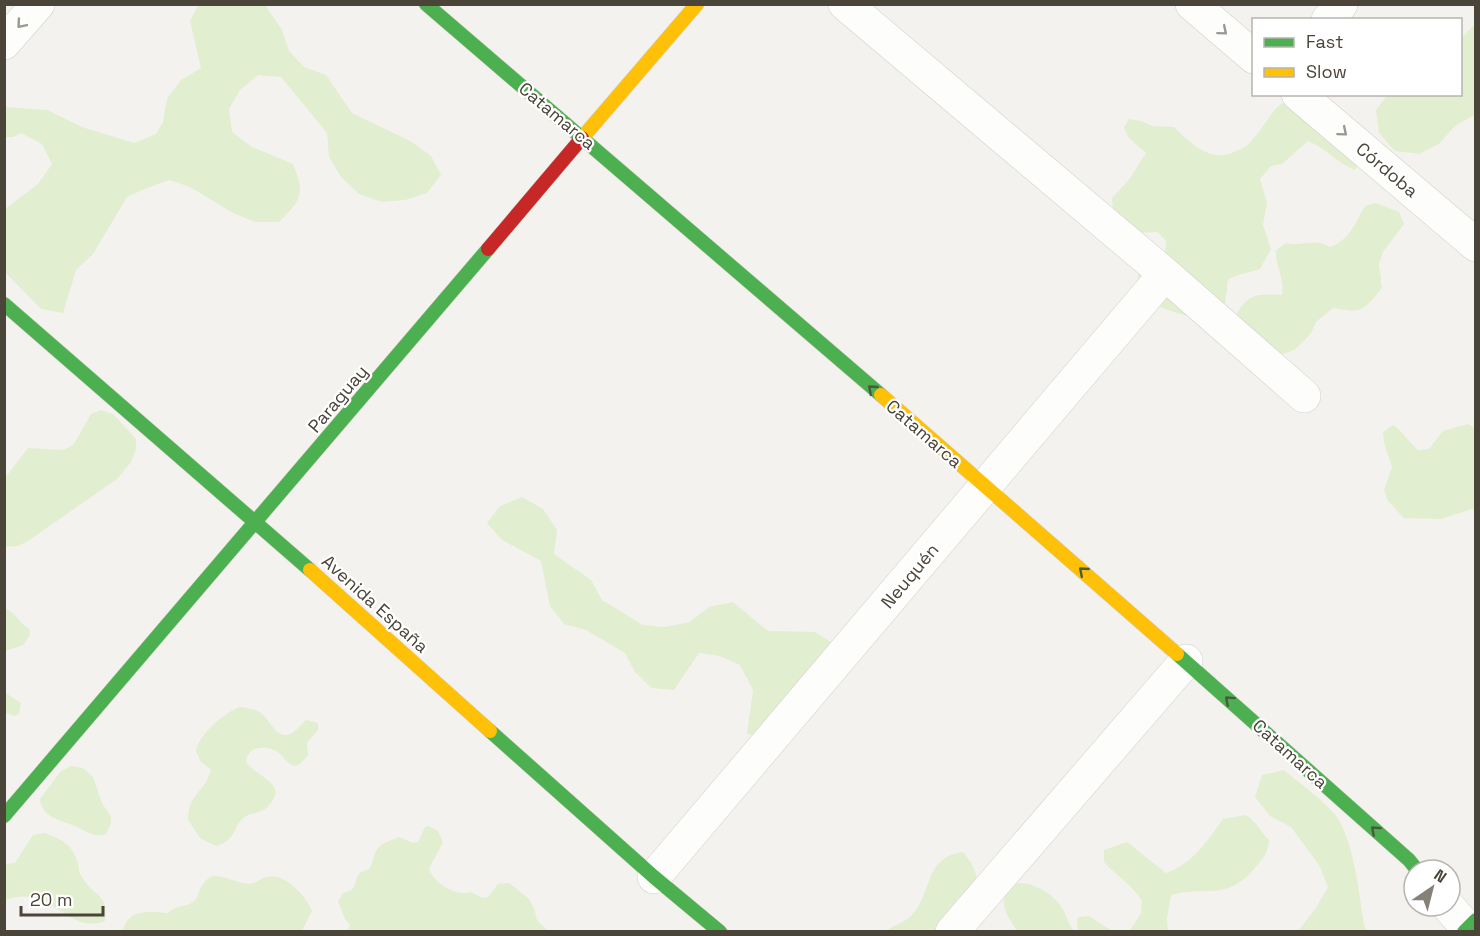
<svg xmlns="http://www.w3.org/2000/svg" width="1480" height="936" font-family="'Space Grotesk',sans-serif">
<rect width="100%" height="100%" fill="#f4f2ee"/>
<path fill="#e1eecf" d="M198,5H265L282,30L289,51L304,67L326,75L352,113L412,142L431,156L441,175L427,193L405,200L382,202L359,194L341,177L329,157L327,133L281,77L258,75L240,90L229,109L232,132L252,147L293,164C305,193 302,200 279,222H255L233,213L190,187L169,180L147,188L127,197L93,254L76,270L63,313L41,309L5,272V209L38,184L52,164L42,144L21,133L13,137H5V107L47,110L82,127L134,143L156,134L163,122L167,99L181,80L201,68L190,21Z
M1473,26H1475V116L1474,115L1455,126L1439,144L1419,154L1395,151L1379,133L1376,110L1387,95L1460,94L1461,38Z
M1282,103L1305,111L1360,160L1355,170C1337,163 1326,148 1308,141L1282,164L1271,166L1260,179L1267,203L1263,225L1271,249L1260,269C1248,274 1238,273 1228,280L1225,304C1216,311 1206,316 1194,316C1181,317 1145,303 1140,290C1137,283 1138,277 1139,271L1165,252L1166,241L1158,232L1136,233L1113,210L1112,198L1128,181L1146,153L1129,138L1124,128L1129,119L1141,121L1152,126L1174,127C1190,143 1210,163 1234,152C1242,149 1248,146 1253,139C1264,127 1270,113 1282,103Z
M1376,203L1399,212L1404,224L1383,252L1379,264L1382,288C1362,312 1363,313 1333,308L1316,322L1311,333L1303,342L1294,350L1283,354L1273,350L1235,317C1248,293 1257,294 1282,295C1285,279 1275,266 1276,250L1286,243C1304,247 1313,237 1330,247C1350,240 1355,223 1365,206Z
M101,410L113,414L136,439V450L131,462L117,479L28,541L18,546L5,547V478L28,448L64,450L74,444L91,414Z
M1468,424L1475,429V508L1441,519L1404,518L1388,501L1384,490L1392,467L1384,443L1383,432L1393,425C1404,432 1408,442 1418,450L1429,449L1443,431Z
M522,497L543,509L557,530L554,554L591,580L602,600L643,625L665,627L690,622L709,607L733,602L768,631L815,632L834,644L768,737L747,734L753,690L740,665L720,656L699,653L674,690L651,688L635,672L625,653L586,630L564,624L550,606L541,561L502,540L487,523L500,506Z
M5,608C17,614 19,623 29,629L30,635L23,645L5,651Z
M4,692L21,703L19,714L14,716L5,712Z
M239,707C248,708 255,709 262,714C271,721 277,741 292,733C297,730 302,724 306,720L318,723V730L307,743L308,755L300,764L295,766C286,764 284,756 276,751C263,744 248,747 246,762C254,775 284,782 273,800C271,803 267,808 264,810C258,813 251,813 246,816C232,825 239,838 217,846L201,839L188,820C188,793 204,794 211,770L201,762L196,751C199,734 223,714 239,707Z
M71,766L83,768L93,777L102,803L111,817V823L106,834C94,838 86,831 75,826C61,820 42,818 40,799L61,771Z
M1284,770C1297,781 1329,805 1337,817C1354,843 1359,893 1364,925L1367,931H1270H1298L1316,908L1328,887L1319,865L1291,827L1270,816L1255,797L1262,775Z
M1246,815C1257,822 1260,831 1269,840C1268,853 1263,859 1254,869C1226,902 1205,885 1171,895L1167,918L1168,931H1130L1141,913L1142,901C1132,884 1116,876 1104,862V850L1127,842L1166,873C1194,863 1206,842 1223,819Z
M428,826L438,831L443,842L429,869C434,883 456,897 471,892L482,898L488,897L498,884L509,883L528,898L534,908L537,920L548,931H344L348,930L350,925L345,919L338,901L343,893L352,890C358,881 355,871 368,870C374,863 373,852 380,846C385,842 393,840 399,837L413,843L418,842L425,827Z
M44,833C61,838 74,846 78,864C79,869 79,873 82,877C96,900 108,892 105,921C67,936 52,883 5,900V864L15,863L33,835Z
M963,852C978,870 985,888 958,898L940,931L886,932C893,925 903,923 910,917C934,894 922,858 963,852Z
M212,876C225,875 236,883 249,884C256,884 259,879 266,877C286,871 309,901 312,911L302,931H123C128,908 150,912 168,913C180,903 185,908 193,902C201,897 197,884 212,876Z
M1018,883C1034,883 1050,892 1060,905C1066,913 1068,924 1074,931H1017C1005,912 994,898 1018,883Z
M1089,916L1112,931H1080L1077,928L1078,917Z"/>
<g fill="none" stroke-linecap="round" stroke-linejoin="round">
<defs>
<path id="street" d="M845,4L1165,274L1304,396
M1192,4L1254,57
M1328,20L1341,4
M4,43L38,4
M1298,94L1476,245
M654,877L1165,274
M1448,906L1467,928
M952,932L1186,661"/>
<path id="fast" d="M426,4L881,395
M4,304L310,570
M1177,654L1409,860L1417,870
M490,731L654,877L720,932
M4,816L488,249
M1464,932L1476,920"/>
<path id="slow" d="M582,138L697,4
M881,395L1177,654
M310,570L490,731"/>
<path id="jam" d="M488,249L582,138"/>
</defs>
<use href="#street" stroke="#d2d0cb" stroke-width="34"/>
<use href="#fast" stroke="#d3cfc5" stroke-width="15"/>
<use href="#slow" stroke="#d3cfc5" stroke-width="15"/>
<use href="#jam" stroke="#d3cfc5" stroke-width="15"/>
<use href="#street" stroke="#fdfdfc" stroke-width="33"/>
<use href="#fast" stroke="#4caf50" stroke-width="14"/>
<use href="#slow" stroke="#ffc107" stroke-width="14"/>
<use href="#jam" stroke="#c62828" stroke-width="14"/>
</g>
<defs><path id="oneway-chevron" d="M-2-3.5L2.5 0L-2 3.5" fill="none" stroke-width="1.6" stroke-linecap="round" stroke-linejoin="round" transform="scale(1.5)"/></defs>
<g stroke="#9b9791">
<use href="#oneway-chevron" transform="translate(21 24) rotate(130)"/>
<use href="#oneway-chevron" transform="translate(1223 31) rotate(40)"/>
<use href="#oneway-chevron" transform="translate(1343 132) rotate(40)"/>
</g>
<g stroke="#4b593e">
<use href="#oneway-chevron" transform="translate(872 389) rotate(-139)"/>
<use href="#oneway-chevron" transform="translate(1083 571) rotate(-139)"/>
<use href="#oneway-chevron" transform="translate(1229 700) rotate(-138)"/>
<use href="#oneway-chevron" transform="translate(1375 830) rotate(-138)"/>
</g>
<g text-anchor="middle" stroke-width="4.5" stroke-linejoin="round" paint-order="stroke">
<g font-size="18" fill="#4b4439" stroke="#fff">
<text transform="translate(557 116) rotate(40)" y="6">Catamarca</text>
<text transform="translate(1387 170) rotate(40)" y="6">Córdoba</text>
<text transform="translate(338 399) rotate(-50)" y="6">Paraguay</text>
<text transform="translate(924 434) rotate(41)" y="6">Catamarca</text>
<text transform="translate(910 576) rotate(-50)" y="6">Neuquén</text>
<text transform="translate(375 604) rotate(42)" y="6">Avenida España</text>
<text transform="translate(1290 754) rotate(42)" y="6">Catamarca</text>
</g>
</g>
<rect width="1480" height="936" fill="none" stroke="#4b4439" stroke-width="12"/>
<rect x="1252" y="18" width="210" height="78" fill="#ffffff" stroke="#b7b4b0" stroke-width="1.5"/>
<rect x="1264" y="38" width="30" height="9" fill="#4caf50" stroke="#b7b4b0" stroke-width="1.5"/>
<text x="1306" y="48" font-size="18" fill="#4b4439">Fast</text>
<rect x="1264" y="68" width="30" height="9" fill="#ffc107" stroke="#b7b4b0" stroke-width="1.5"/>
<text x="1306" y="78" font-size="18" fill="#4b4439">Slow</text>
<g transform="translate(1432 888) rotate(35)"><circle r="28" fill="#ffffff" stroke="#b7b4b0" stroke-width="1.5"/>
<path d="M0-4.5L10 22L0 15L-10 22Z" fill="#868178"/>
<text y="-9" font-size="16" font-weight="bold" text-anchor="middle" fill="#4b4439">N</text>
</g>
<path d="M21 906v9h82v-9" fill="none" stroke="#4b4439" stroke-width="3"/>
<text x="30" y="906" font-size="18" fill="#4b4439" stroke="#ffffff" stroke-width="4.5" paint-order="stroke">20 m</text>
</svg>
